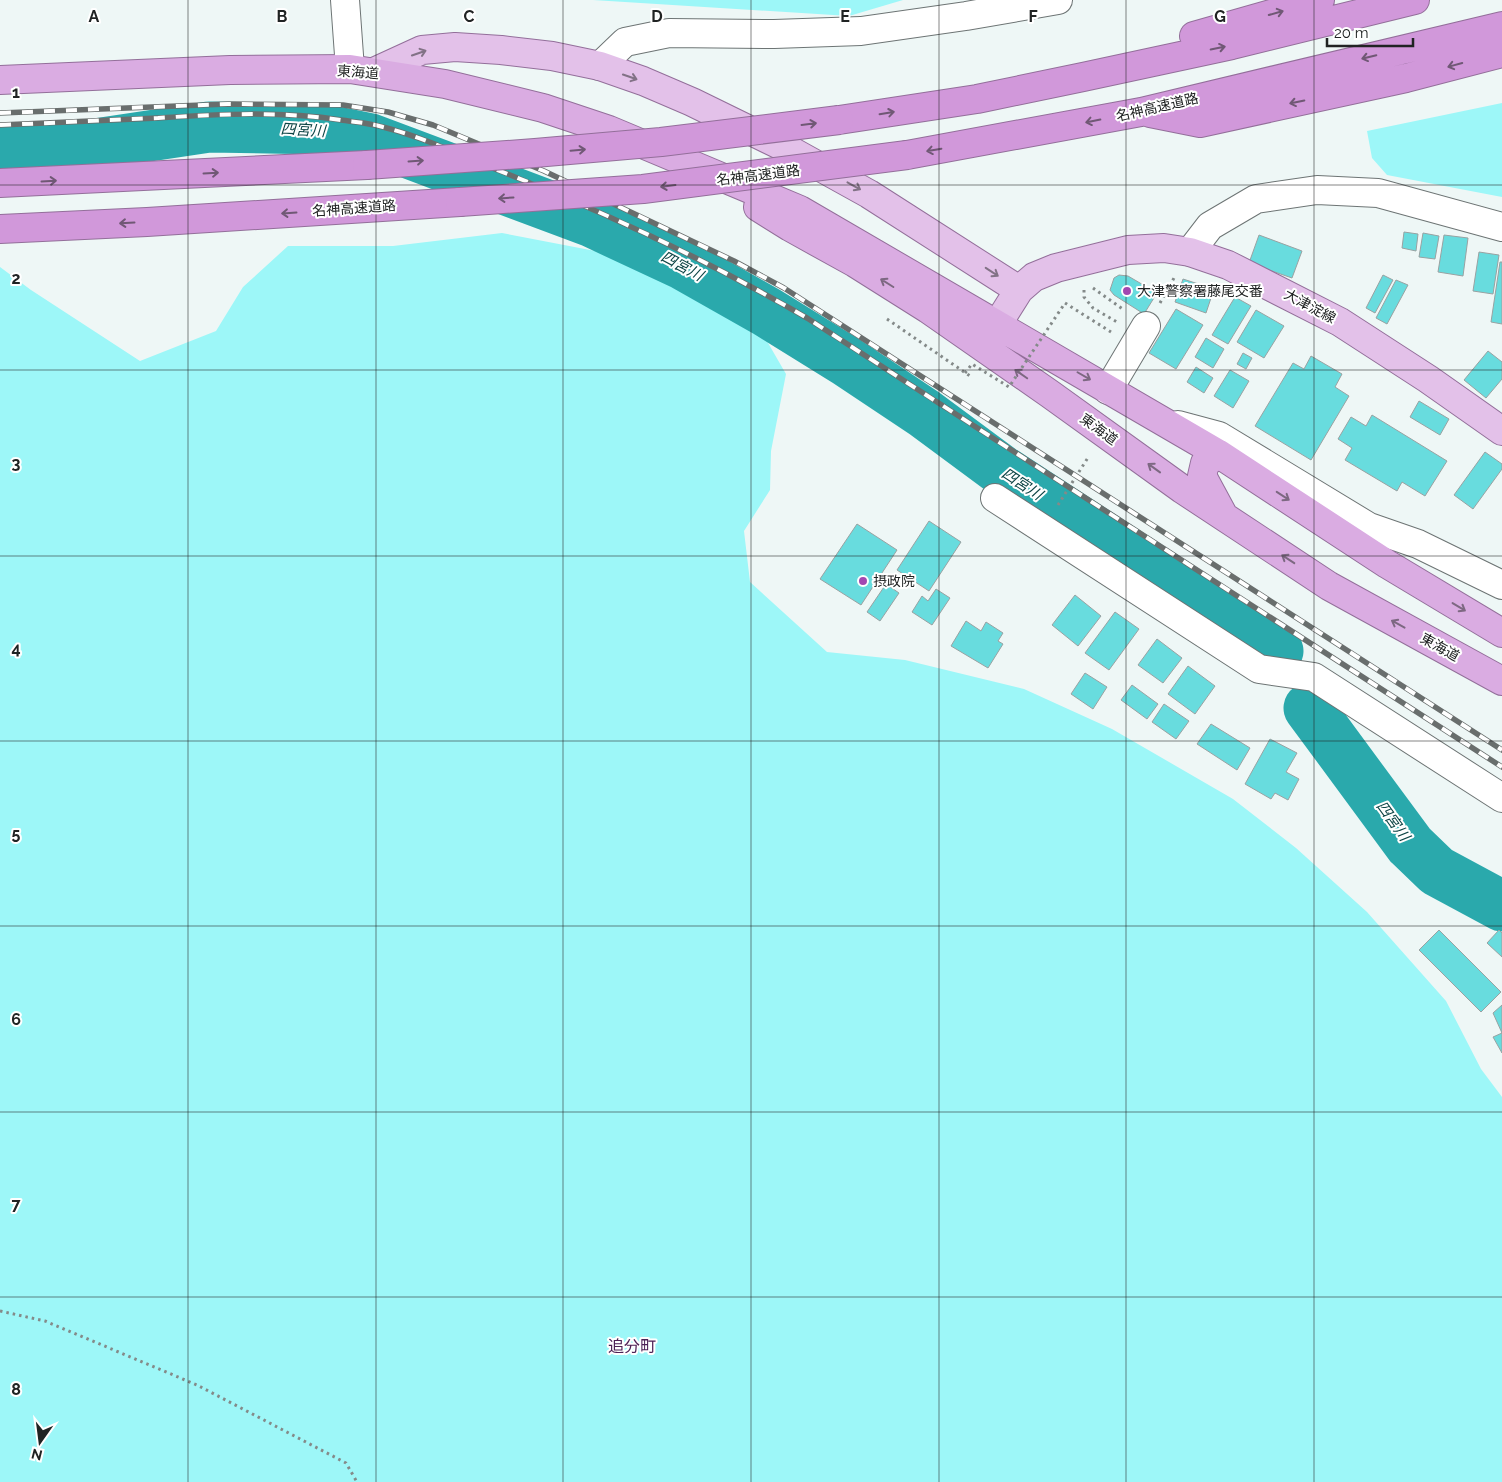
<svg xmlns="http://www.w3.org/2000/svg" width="1502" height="1482" font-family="Raleway,'Noto Sans JP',sans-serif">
<rect width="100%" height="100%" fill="#eef7f6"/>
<path fill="#9df7f8" d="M593,0H903L849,16Z
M1502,103V197L1387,175L1372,158L1367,131Z
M502,233L637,259L696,285L760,329L786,374L771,451L770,490L744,531L750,582L827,652L905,660L1024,689L1112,729L1233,799L1296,848L1367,912L1446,1001L1481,1069L1502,1097V1482H0V267L31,290L140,361L216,331L243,287L288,246H393Z"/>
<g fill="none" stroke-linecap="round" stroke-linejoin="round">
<path stroke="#2aa9ac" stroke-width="51" d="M0,152L62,149L209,127L322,129L371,139L592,222L684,265L767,312L846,361L924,413L1001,470L1278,651
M1309,708L1410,845L1437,871L1502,906"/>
</g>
<path fill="#68dcde" stroke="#99a2a2" d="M1404,232L1418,234L1416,251L1402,248Z
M1423,233L1439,236L1435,259L1419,257Z
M1259,235L1302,251L1292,278L1249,263Z
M1444,235L1468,238L1463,276L1438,272Z
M1479,252L1499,255L1493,294L1473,291Z
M1500,262H1502V324L1491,322Z
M1119,275L1128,276L1157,293L1144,314L1114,295L1110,290L1114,278Z
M1383,275L1393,280L1375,313L1366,308Z
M1183,279L1214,289L1206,313L1175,302Z
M1396,280L1408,285L1387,324L1376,318Z
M1235,297L1251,306L1228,344L1212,335Z
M1176,309L1203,325L1176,369L1149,353Z
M1256,310L1284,326L1264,358L1237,342Z
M1206,338L1224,349L1213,368L1195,357Z
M1488,351L1502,362V379L1486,398L1464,380Z
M1243,353L1252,358L1246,369L1237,364Z
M1311,356L1342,374L1335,387L1349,396L1311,460L1255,426L1293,363L1304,369Z
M1196,367L1213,378L1204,393L1187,382Z
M1230,370L1249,381L1233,408L1214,396Z
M1419,401L1449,419L1440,435L1410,417Z
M1372,415L1447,461L1425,496L1402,482L1397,491L1345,460L1352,448L1338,439L1351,417L1366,426Z
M1485,452L1502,464V469L1473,509L1454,495Z
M929,521L961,542L929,591L897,570Z
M857,524L897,550L861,605L820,579Z
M886,584L899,593L880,621L867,612Z
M936,589L950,598L932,625L912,612L922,596L928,601Z
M1075,595L1101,616L1078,646L1052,625Z
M1115,612L1139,629L1109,670L1085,653Z
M966,621L981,631L986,622L1003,633L998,641L1003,644L988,668L951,646Z
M1157,639L1182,658L1163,683L1138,665Z
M1188,666L1215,686L1195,714L1168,694Z
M1085,673L1107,687L1093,709L1071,694Z
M1132,685L1158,704L1147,719L1121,700Z
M1164,704L1189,721L1176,739L1152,722Z
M1211,724L1250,748L1237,770L1197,744Z
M1270,739L1297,753L1286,772L1299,779L1288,800L1275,793L1271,799L1245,784Z
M1439,930L1501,992L1481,1012L1419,950Z
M1499,930L1502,933V957L1487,943Z
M1502,1005V1053L1493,1037L1502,1033L1493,1013Z"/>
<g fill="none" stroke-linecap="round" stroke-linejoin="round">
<defs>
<path id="minor" d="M345,0L350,69
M600,66L625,42L669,33L774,34L861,31L966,16L1058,0
M1190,252L1210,226L1256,199L1317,190L1378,193L1502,227
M1108,390L1146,326
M1178,425L1219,436L1369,527L1418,544L1502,585
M995,498L1259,669L1314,677L1502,798"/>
<path id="primary" d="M374,72L422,50L455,47L501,50L552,56L600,66L643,81L692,102L786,148L869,194L1019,290
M982,344L997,325L1019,290L1034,277L1056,268L1128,250L1164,248L1190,252L1228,265L1340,322L1428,379L1502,431"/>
<path id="trunk" d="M0,80L230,70L350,69L445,84L543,108L609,130L800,210L1219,454L1387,564L1502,633
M758,207L790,227L855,263L928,309L1050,394L1182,489L1329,586L1502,681
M1219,454L1205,463L1202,476L1222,513"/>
<path id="motorway" d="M1194,36L1320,0
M1150,113L1200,123L1406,78L1502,53
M839,120L977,99L1083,77L1232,45L1415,0
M907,155L1141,112L1502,26
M0,183L367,165
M0,229L147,222L460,202"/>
</defs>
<use href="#minor" stroke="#6d7474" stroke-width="30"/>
<use href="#primary" stroke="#936f9a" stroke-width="30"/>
<use href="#trunk" stroke="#936f9a" stroke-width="30"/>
<use href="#motorway" stroke="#936f9a" stroke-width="30"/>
<path stroke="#848a89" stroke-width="3" stroke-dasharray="2.5 4" stroke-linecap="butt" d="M1093,288L1124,310
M1084,290V297L1093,308L1117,322
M1065,303L1111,332
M1160,303L1174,278
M887,319L970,376
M1058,505L1089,456
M0,1311L45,1321L197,1385L346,1463L357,1482"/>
<use href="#minor" stroke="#fff" stroke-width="28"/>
<use href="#primary" stroke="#e3c1e9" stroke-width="28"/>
<use href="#trunk" stroke="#daace2" stroke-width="28"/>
<use href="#motorway" stroke="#d198da" stroke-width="28"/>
<defs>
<path id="rail" d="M0,113L228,104L343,105L388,112L433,125L544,171L734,261L784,288L1502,750
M0,125C53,123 105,120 158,118C219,114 281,111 341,120C355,122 370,123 383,127C422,137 459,154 495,169C603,211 707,260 807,318L1502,767"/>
</defs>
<use href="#rail" stroke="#696e6d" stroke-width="5.5"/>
<use href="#rail" stroke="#fff" stroke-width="4" stroke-dasharray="11" stroke-linecap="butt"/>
<defs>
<path id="motorway-bridge" d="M367,165L535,153L661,142L839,120
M460,202L643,189L907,155"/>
</defs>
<use href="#motorway-bridge" stroke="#936f9a" stroke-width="30" stroke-linecap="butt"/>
<path stroke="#848a89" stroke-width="3" stroke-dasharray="2.5 4" stroke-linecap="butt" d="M965,373L972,364L1009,387L1065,303"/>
<use href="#motorway-bridge" stroke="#d198da" stroke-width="28"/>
</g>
<defs><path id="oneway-shaft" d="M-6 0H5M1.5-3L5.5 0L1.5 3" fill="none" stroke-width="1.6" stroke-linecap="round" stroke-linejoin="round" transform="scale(1.25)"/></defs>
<g stroke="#705875">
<use href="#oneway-shaft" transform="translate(1276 13) rotate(-16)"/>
<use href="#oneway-shaft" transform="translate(1218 48) rotate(-12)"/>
<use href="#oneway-shaft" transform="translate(1369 57) rotate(167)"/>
<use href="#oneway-shaft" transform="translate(1455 65) rotate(165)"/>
<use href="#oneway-shaft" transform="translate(1297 102) rotate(168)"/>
<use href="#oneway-shaft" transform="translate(887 113) rotate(-9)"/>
<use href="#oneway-shaft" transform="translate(1093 121) rotate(169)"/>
<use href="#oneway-shaft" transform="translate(809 124) rotate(-7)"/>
<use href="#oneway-shaft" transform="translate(578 150) rotate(-5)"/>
<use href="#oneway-shaft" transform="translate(934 150) rotate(170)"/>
<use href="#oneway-shaft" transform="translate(416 161) rotate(-4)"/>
<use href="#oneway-shaft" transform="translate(211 173) rotate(-3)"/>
<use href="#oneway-shaft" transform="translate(49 181) rotate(-3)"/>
<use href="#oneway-shaft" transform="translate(668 186) rotate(173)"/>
<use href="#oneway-shaft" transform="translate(506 198) rotate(176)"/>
<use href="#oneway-shaft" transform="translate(289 213) rotate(176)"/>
<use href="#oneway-shaft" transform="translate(127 223) rotate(177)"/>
</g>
<g stroke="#827286">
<use href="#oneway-shaft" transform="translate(419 53) rotate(-19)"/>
<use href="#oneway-shaft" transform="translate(630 77) rotate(19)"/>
<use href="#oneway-shaft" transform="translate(854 186) rotate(29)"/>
<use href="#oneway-shaft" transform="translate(992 272) rotate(33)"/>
</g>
<g stroke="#7d6882">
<use href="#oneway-shaft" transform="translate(887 283) rotate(-148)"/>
<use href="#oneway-shaft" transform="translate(1021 374) rotate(-145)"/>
<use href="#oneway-shaft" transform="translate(1084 376) rotate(30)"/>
<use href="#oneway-shaft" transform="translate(1154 468) rotate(-144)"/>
<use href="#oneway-shaft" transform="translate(1283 496) rotate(33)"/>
<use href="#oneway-shaft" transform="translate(1288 559) rotate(-147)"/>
<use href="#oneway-shaft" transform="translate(1459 607) rotate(31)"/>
<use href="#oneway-shaft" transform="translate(1398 624) rotate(-151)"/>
</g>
<path fill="none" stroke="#202323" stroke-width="1" stroke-opacity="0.55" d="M188,0V1482M376,0V1482M563,0V1482M751,0V1482M939,0V1482M1126,0V1482M1314,0V1482M0,185H1502M0,370H1502M0,556H1502M0,741H1502M0,926H1502M0,1112H1502M0,1297H1502"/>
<g fill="#a247b1" stroke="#fff" stroke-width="2">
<circle cx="1127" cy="291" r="5"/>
<circle cx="863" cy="581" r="5"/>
</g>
<g text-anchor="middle" stroke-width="4" stroke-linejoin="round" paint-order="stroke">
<g font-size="14" fill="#202323" stroke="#fff">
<text transform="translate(358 72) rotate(4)" y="5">東海道</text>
<text transform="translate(1157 107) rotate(-13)" y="5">名神高速道路</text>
<text transform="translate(758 175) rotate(-7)" y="5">名神高速道路</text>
<text transform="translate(354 208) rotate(-4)" y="5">名神高速道路</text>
<text transform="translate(1310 306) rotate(28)" y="5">大津淀線</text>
<text transform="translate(1099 429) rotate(36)" y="5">東海道</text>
<text transform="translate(1440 647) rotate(29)" y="5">東海道</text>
</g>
<g font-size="14" fill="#202323" stroke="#fff" text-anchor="start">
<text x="1137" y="296">大津警察署藤尾交番</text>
<text x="873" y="586">摂政院</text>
</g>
<g font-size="15" font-style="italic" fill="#0d4445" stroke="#fff">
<text transform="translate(303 130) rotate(3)" y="5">四宮川</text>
<text transform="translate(682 266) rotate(28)" y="5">四宮川</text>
<text transform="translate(1022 484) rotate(33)" y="5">四宮川</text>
<text transform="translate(1393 821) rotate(54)" y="5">四宮川</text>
</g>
<g font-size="16" fill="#4d2155" stroke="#fff">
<text x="632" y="1352">追分町</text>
</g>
</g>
<g font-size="16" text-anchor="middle" font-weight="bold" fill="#202323" stroke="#fff" stroke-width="4" stroke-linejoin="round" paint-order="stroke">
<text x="94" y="22">A</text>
<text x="282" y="22">B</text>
<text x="469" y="22">C</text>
<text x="657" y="22">D</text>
<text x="845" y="22">E</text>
<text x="1033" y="22">F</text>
<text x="1220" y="22">G</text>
<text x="16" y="98">1</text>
<text x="16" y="284">2</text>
<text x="16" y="469">3</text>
<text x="16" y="654">4</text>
<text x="16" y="839">5</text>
<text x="16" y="1025">6</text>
<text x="16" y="1210">7</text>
<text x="16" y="1395">8</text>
</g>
<g transform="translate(40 1442) rotate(194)" stroke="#ffffff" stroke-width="4" paint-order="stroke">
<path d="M0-4L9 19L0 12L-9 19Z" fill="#202323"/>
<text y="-8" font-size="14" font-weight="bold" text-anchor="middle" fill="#202323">N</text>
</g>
<path d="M1327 38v8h86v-8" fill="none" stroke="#202323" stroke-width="2.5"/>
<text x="1334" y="38" font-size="15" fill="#202323" stroke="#ffffff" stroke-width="4" paint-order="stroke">20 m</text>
</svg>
